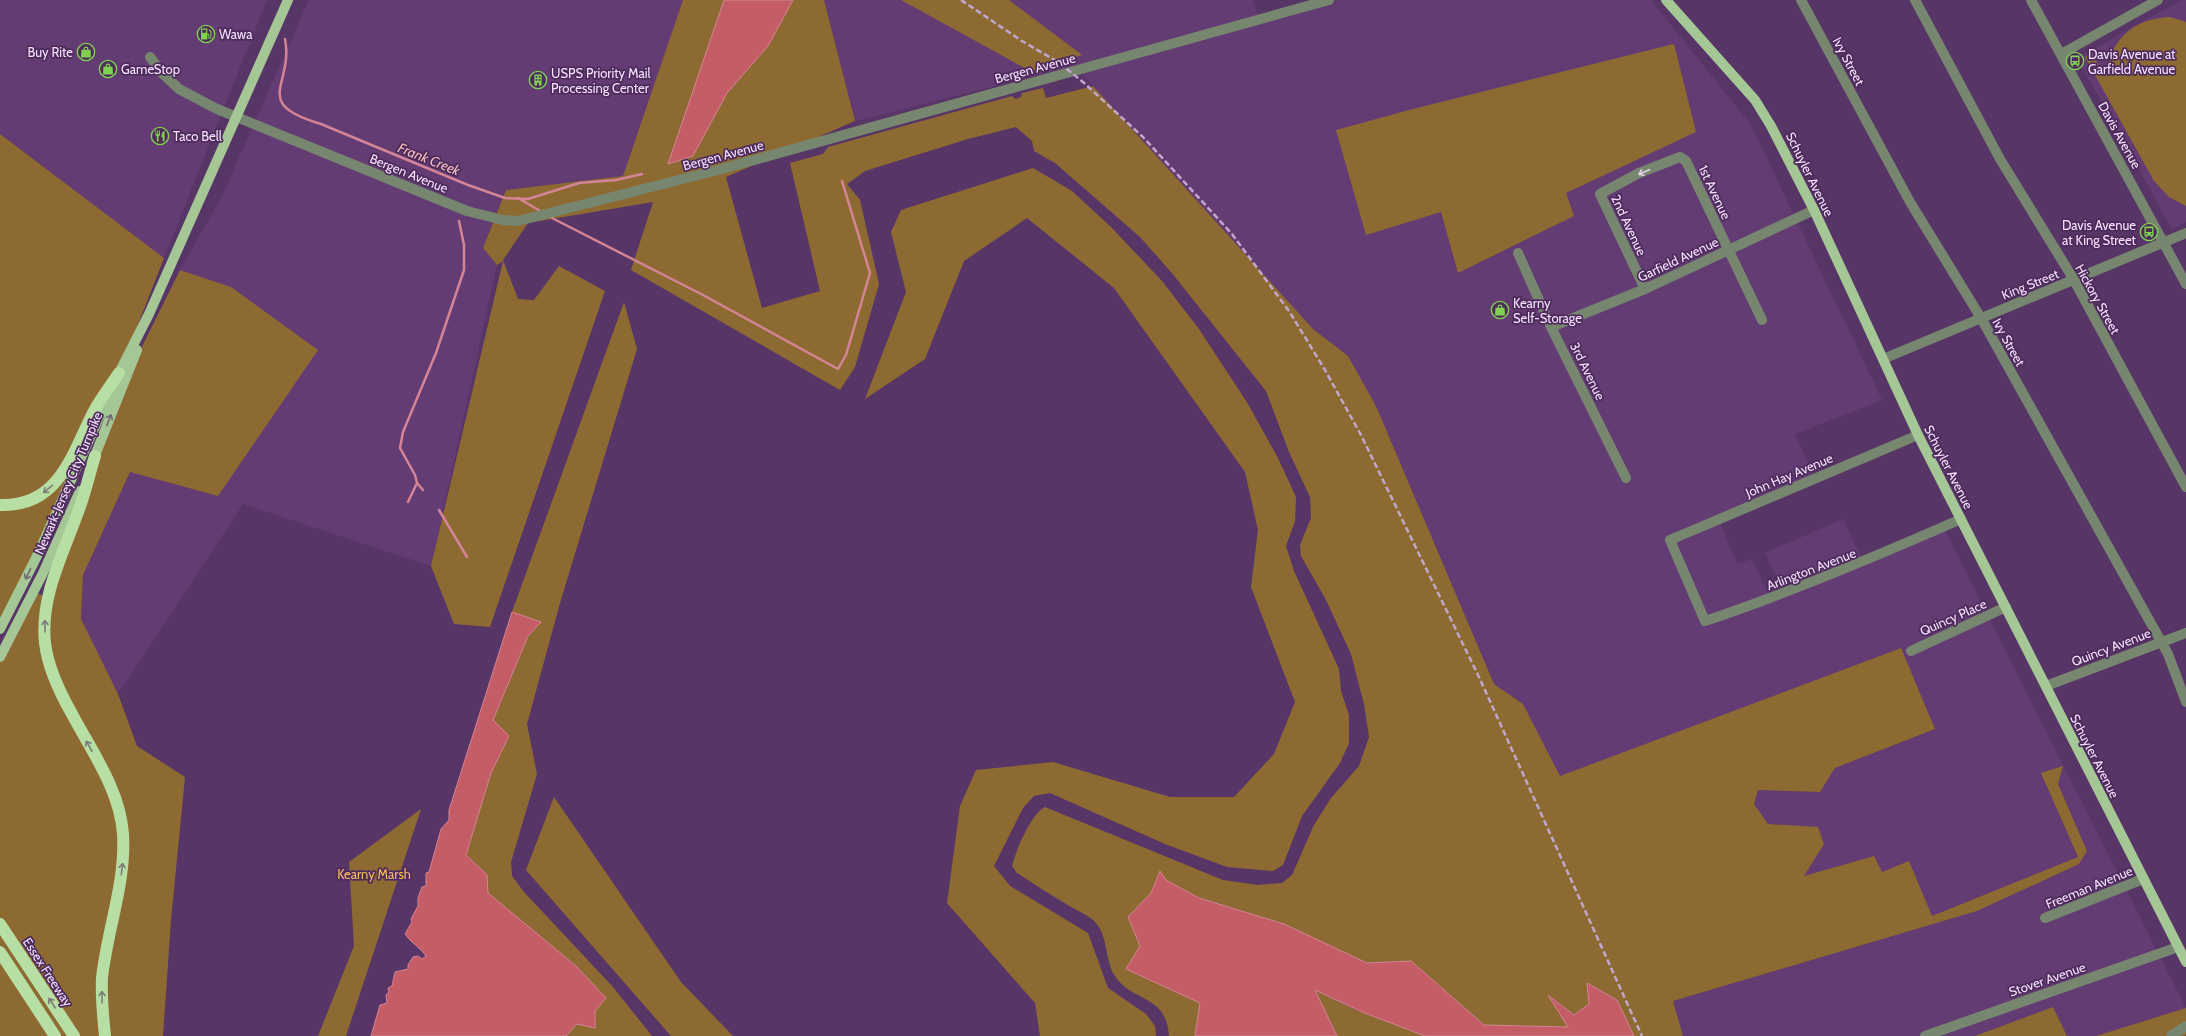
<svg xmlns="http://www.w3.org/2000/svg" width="2186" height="1036" font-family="Cabin,sans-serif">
<rect width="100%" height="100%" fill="#583567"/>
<path fill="#643c74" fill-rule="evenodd" d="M0,0H267L164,258L0,134Z
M309,0H683L623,176L505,190L483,248L497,265L431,566L243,504L118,694L81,619L83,575L130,472L218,496L231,287L180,270L222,196Z
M824,0H1253L1257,14L1269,17L1329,0H1651L1751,125L1882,400L1795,434L1816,480L1720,522L1737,564L1752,559L1770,598L1784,595L1765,553L1843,519L1863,561L1943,527L2186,1008L2096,1036H2067L2053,1007L1975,1036H1683L1673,1001L1977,911L2079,864L2087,851L2058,784L2063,767L2041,773L2078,857L1932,916L1909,861L1882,872L1874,856L1804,876L1824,844L1818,827L1768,824L1754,804L1758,790L1820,792L1835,768L1935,729L1901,648L1560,776L1523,704L1494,684L1376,406L1348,356L1313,329L1075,66L855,121ZM1674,44L1696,132L1565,193L1574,216L1458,273L1441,212Z
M2182,0H2186V222L2172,229L2077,58Z"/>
<path fill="#8e6a33" d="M683,0H824L855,121L726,177L762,308L820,291L790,163L823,154L828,147L1012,96L1015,99L1021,97L1022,93L1043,88L1046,98L1093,86L1313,329L1348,356L1376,406L1494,684L1523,704L1560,776L1901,648L1935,729L1835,768L1820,792L1758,790L1754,804L1768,824L1818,827L1824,844L1804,876L1874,856L1882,872L1909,861L1932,916L2078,857L2041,773L2063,766L2058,784L2087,851L2079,864L1977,911L1673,1001L1683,1036H1634L1617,1000L1587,983L1589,1004L1574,1015L1550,996L1568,1027L1484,1025L1411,961L1367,963L1284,924L1199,898L1166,880L1160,872L1151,893L1128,917L1140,946L1126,969L1200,1003L1195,1036H1169C1166,993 1132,1003 1115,976C1104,959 1109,937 1095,922C1090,916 1078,911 1071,907C1053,896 1035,885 1017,873L1012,866C1016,850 1031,814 1045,807L1223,880L1258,885L1282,883L1292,875L1314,825L1331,798L1359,766L1369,737L1364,704L1351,654L1326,600L1301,556L1300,545L1311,518L1310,497L1289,452L1266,391L1171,272L1140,237L1055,163L1034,151L1032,141L1016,127L968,139L865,171L847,184L860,200L879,284L855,367L840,390L631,270L653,202L528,223L503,260L518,299L534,300L559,266L605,291L490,627L454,624L431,566L503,261L497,265L483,248L506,190L623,176Z
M901,0H1009L1082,55L1032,72Z
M2170,17L2186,22V206L2169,197L2154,181L2085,57L2092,54L2105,77C2111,40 2131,19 2170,17Z
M1674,44L1696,132L1566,193L1574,216L1458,273L1441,212L1366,235L1336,130L1413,109Z
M0,134L164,258L119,373L0,629Z
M1033,168L1072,191L1111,227L1162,281L1199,329L1248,404L1278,458L1296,497L1295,521L1286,546L1294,571L1339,669L1341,691L1349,715V743L1340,763L1302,816L1283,865L1273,871L1227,867L1165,844L1050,793L1034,796L1023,808L994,866L1010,886L1088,933L1108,988L1146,1014L1155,1026L1156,1036H1040L1035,1003L947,903L960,806L976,770L1053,762L1170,797H1234L1274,754L1295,702L1251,587L1258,530L1245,472L1114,288L1027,218L964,261L925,359L865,399L906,292L891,232L901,210Z
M180,270L231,287L318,350L218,496L130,472L83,575L81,619L118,694L137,746L185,777L171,920L163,1036H0V657L33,592L48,597L128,375Z
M624,302L637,349L560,603L527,724L537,774L511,862L512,876L524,892L613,987L652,1036H566L577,1023L588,979L576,966L487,893V875L466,855L491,773L509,736L493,720L528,636L540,623L512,612Z
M554,797L681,982L733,1036H671L526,870Z
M421,809L346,1036H318L354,946L349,862Z
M1315,990L1356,1010L1425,1036H1337Z
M2053,1007L2067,1036H1975Z
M2186,1008V1035L2184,1036H2096Z"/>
<path fill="#c55d67" stroke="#d48595" d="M724,0H793L768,46L727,93L693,156L668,164Z
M512,612L541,622L528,636L493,720L509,736L491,773L466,855L487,875L488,893L576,966L606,998L595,1011V1028L577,1024L566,1036H371L380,1005L387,1003L386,995L389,992L388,988L392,986L395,972L408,969V965L413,957L418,956L422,959L426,956C420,947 411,943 405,934L412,922L411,919L418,906V898L422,887L426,886V873L429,872L441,829L449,820V810Z
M1160,871L1166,880L1199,898L1284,924L1367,963L1411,961L1484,1025L1568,1027L1548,995L1574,1015L1589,1004L1587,983L1617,1000L1634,1036H1425L1362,1012L1315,990L1337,1036H1195L1200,1003L1126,969L1140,946L1128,917L1151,893Z"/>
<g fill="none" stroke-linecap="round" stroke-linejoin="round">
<path stroke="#d48595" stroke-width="2.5" d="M285,39C294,86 250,103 321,124L468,185L505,198L528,199L579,183L616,180L642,174
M518,198L542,212
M550,217L703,295L838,369L846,355L870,273L842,181
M417,483L423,490
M408,502L417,483L415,475L400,448L403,432L436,353L464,270V245L459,221
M439,510L467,557"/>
<path stroke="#77876f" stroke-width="10" d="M1801,0L1910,202L1981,318L2168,654L2186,702
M1915,0L2000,159L2074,280L2186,487
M2031,0L2186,284
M2061,54L2158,0
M150,57L162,73L179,89L217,109L467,211L503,220L518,221L718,170L1329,0
M1518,253L1551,327L1626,478
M1645,289L1600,194L1639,173L1680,157L1686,161L1762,320
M1551,327L1645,289L1814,210
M1883,359L2186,233
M1918,435L1670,540L1705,621C1792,592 1877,556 1961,519
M1911,651L2006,607
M2046,686L2186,633
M2045,918L2143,879
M1925,1036L2178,947
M2171,1036L2186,1026"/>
<path stroke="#a5c795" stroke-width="10" d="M1666,0L1755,100L1771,126L1814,210L1918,435L2186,962
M92,463L137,350
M0,629L38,554L119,373L149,314L288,0
M0,657L43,573L80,491"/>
<path stroke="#b7dfa4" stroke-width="12" d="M95,456C89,475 85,494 78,512C63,554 40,597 45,643C48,668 60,693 72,714C92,752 120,790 123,834C126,883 107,930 102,978C101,998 103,1017 105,1036
M0,505C60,507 72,453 94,411C101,398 111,385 119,373
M0,924L74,1036
M0,952L55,1036"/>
<path stroke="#c1a7cc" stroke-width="2.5" stroke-dasharray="6 3" stroke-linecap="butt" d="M961,0L1022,41L1058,62L1083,82L1143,137L1232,234L1289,311L1325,370L1361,435L1479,677L1642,1036"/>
</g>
<defs><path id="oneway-shaft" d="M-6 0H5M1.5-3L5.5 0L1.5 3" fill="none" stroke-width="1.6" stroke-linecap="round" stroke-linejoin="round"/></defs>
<use stroke="#e3d4e9" href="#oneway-shaft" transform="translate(1644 172) rotate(157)"/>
<g stroke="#706972">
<use href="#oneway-shaft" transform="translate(109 420) rotate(-69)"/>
<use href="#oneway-shaft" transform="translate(28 574) rotate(116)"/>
</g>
<g stroke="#7d7c7c">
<use href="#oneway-shaft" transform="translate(48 489) rotate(141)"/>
<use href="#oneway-shaft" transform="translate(45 626) rotate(-90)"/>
<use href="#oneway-shaft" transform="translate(89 746) rotate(-119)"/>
<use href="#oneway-shaft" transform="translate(122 869) rotate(-83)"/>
<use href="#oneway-shaft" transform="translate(102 997) rotate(-90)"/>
<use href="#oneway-shaft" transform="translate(52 1003) rotate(-123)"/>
</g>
<defs>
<symbol id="fuel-ring" viewBox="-11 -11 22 22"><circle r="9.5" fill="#4d2b5b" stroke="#80d051" stroke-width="1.5"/><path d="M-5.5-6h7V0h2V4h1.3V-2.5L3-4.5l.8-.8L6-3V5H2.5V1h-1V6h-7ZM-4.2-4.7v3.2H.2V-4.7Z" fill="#80d051"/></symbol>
<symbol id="shop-ring" viewBox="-11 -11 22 22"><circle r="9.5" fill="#4d2b5b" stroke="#80d051" stroke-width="1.5"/><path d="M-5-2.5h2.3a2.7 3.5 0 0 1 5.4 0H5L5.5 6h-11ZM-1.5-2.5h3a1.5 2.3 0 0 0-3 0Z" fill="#80d051"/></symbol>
<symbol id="bus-ring" viewBox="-11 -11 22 22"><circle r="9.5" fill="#4d2b5b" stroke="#80d051" stroke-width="1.5"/><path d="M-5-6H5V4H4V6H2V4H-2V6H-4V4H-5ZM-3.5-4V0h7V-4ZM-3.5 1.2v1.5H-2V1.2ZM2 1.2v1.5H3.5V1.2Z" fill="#80d051"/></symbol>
<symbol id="building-ring" viewBox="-11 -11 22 22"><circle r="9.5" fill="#4d2b5b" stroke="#80d051" stroke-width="1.5"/><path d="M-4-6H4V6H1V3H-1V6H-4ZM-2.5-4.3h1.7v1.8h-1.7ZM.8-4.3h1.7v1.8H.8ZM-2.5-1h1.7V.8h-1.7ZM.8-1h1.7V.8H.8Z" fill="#80d051"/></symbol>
<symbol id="restaurant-ring" viewBox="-11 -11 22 22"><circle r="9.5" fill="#4d2b5b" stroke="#80d051" stroke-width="1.5"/><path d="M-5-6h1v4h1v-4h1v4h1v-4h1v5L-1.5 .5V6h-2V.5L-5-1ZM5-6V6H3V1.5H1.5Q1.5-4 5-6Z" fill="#80d051"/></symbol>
</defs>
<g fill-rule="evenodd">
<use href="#fuel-ring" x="196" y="24" width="20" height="20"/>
<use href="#shop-ring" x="76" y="42" width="20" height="20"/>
<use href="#bus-ring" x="2065" y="51" width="20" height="20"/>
<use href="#shop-ring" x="98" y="59" width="20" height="20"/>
<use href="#building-ring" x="528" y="70" width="20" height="20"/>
<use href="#restaurant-ring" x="150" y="126" width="20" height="20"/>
<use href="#bus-ring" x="2139" y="222" width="20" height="20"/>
<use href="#shop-ring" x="1490" y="300" width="20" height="20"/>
</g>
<g text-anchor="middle" stroke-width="3.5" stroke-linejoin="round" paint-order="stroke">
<g font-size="13" fill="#f6e1ff" stroke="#4d2b5b" text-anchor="start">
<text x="219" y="39">Wawa</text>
<text x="73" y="57" text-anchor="end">Buy Rite</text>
<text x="2088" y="59">Davis Avenue at<tspan x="2088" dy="15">Garfield Avenue</tspan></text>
<text x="121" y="74">GameStop</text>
<text x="551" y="78">USPS Priority Mail<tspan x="551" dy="15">Processing Center</tspan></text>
<text x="173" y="141">Taco Bell</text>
<text x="2136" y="230" text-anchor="end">Davis Avenue<tspan x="2136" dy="15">at King Street</tspan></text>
<text x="1513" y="308">Kearny<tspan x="1513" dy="15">Self-Storage</tspan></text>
</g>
<g font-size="13" fill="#f6e1ff" stroke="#4d2b5b">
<text transform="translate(1849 61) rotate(62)" y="5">Ivy Street</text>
<text transform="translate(1035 68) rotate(-15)" y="5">Bergen Avenue</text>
<text transform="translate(2120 135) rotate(61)" y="5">Davis Avenue</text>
<text transform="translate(723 155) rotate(-15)" y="5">Bergen Avenue</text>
<text transform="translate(409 173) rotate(22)" y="5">Bergen Avenue</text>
<text transform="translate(1810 174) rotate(64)" y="5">Schuyler Avenue</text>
<text transform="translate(1715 192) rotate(65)" y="5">1st Avenue</text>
<text transform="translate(1629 225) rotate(65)" y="5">2nd Avenue</text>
<text transform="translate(1678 259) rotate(-25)" y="5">Garfield Avenue</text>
<text transform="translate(2030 284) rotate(-22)" y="5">King Street</text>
<text transform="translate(2098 299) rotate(61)" y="5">Hickory Street</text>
<text transform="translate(2009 342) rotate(61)" y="5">Ivy Street</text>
<text transform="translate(1588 371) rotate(64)" y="5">3rd Avenue</text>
<text transform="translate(1949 467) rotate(63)" y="5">Schuyler Avenue</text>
<text transform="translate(1789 475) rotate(-23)" y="5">John Hay Avenue</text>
<text transform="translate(68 483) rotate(-67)" y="5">Newark-Jersey City Turnpike</text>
<text transform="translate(1811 569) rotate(-21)" y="5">Arlington Avenue</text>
<text transform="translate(1953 617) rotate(-24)" y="5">Quincy Place</text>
<text transform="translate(2111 647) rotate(-21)" y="5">Quincy Avenue</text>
<text transform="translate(2095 756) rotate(63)" y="5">Schuyler Avenue</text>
<text transform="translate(2089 887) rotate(-22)" y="5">Freeman Avenue</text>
<text transform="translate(48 972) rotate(57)" y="5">Essex Freeway</text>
<text transform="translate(2047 979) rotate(-19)" y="5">Stover Avenue</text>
</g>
<g font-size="13" fill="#f9bc5e" stroke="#4d2b5b">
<text x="374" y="879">Kearny Marsh</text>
</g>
<g font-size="14" font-style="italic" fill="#f6bec0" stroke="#4d2b5b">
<text transform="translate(429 159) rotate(22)" y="5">Frank Creek</text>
</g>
</g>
</svg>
